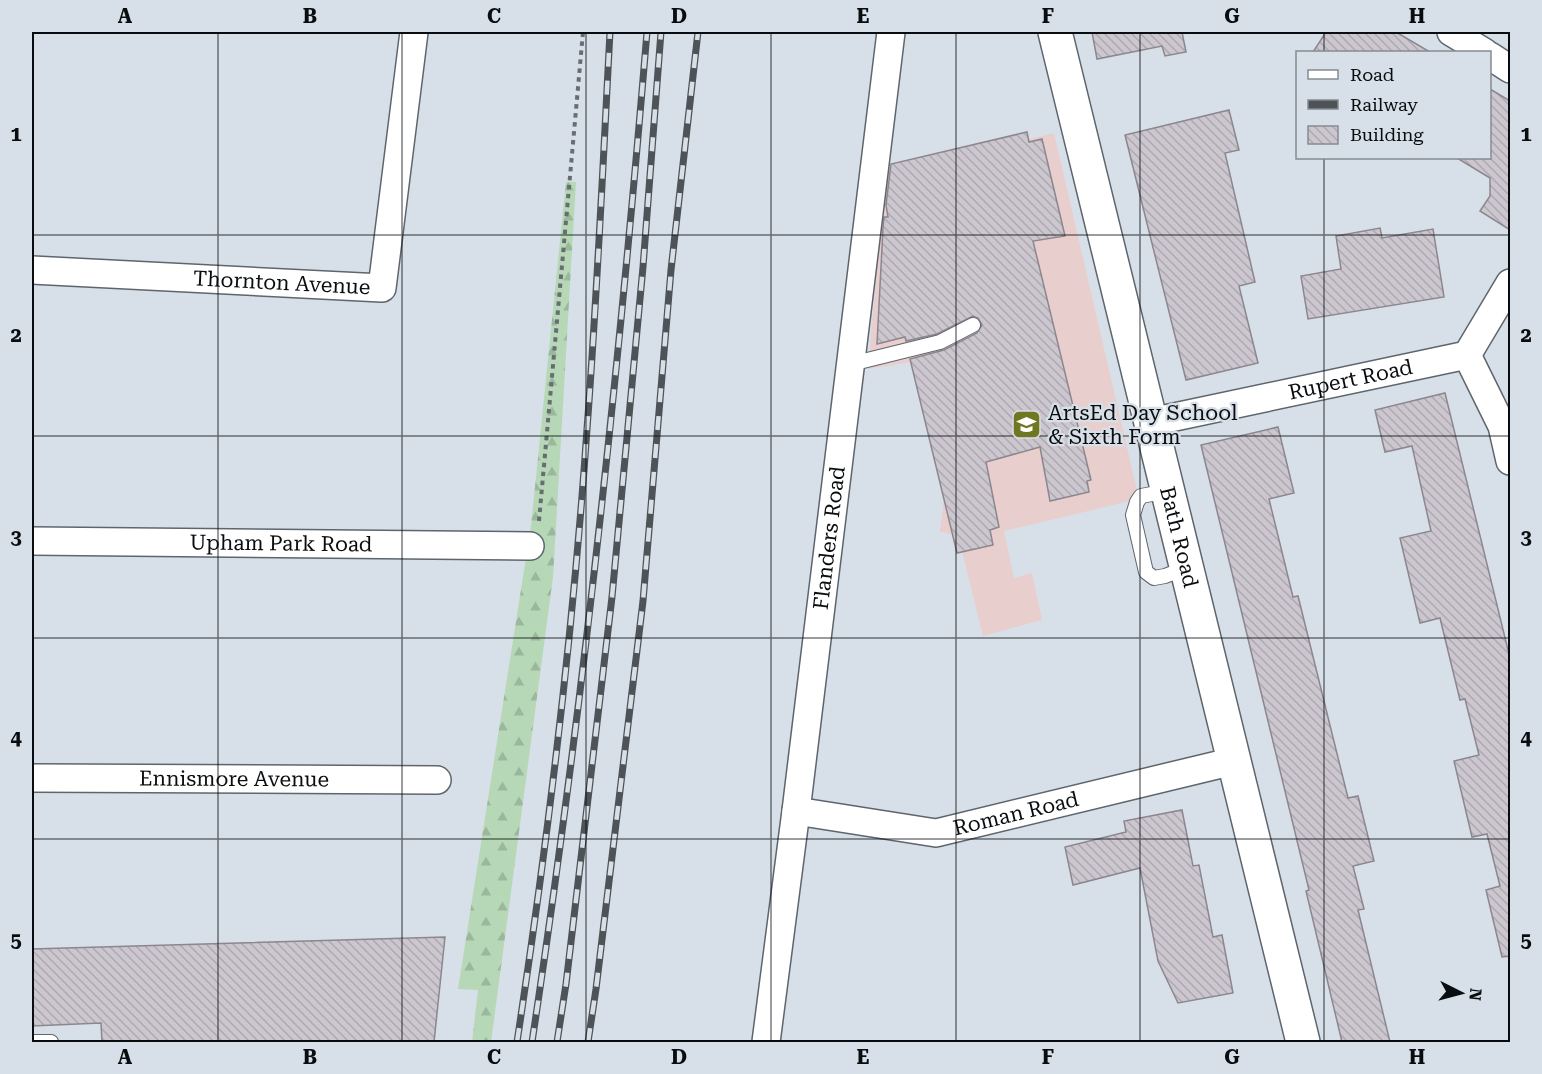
<svg xmlns="http://www.w3.org/2000/svg" width="1542" height="1074" font-family="'Roboto Serif',serif">
<defs>
<pattern id="forest-firs" width="22" height="20" patternUnits="userSpaceOnUse" patternTransform="scale(1.5)"><rect width="22" height="20" fill="#b6d8b7"/><path d="M5 1l3.5 6h-7zM16 11l3.5 6h-7z" fill="#9bb89c"/></pattern>
<pattern id="building-back-hatch" width="6" height="6" patternUnits="userSpaceOnUse" patternTransform="scale(1.5)"><rect width="6" height="6" fill="#ccc6cf"/><path d="M-1 5l2 2M0 0l6 6M5-1l2 2" fill="none" stroke="#aea9b1"/></pattern>
</defs>
<rect width="100%" height="100%" fill="#d7e0e8"/>
<path fill="#e9cece" d="M1054,133L1139,499L1004,531L1014,578L1032,573L1042,620L983,636L958,535L940,532L946,482L918,361L868,369L885,173Z"/>
<path fill="url(#forest-firs)" d="M566,182H576L553,577L491,1042H472L478,990L458,989L531,526Z"/>
<path fill="url(#building-back-hatch)" stroke="#8c868e" stroke-width="1.5" d="M1092,32H1182L1186,52L1165,56L1162,46L1097,59Z
M1326,32H1396L1430,52H1313Z
M1490,89L1510,101V230L1480,211L1490,196V178L1457,158H1490Z
M1229,110L1239,150L1225,153L1255,282L1239,286L1258,363L1186,380L1125,135Z
M1027,132L1029,142L1042,139L1065,236L1033,241L1091,480L1087,481L1089,492L1050,501L1040,447L986,462L999,527L990,530L993,545L957,553L910,359L944,350L977,333L982,325L978,318L973,316L937,334L906,341L905,337L877,344L883,228L884,217H888L886,205L891,164Z
M1380,228L1382,238L1433,229L1444,297L1308,319L1301,276L1341,269L1336,236Z
M1445,393L1510,658V956L1502,957L1486,890L1500,886L1487,834L1472,837L1454,761L1479,755L1465,699L1460,700L1440,618L1420,623L1400,538L1431,531L1412,446L1385,452L1375,410Z
M1278,427L1294,493L1269,499L1293,597L1298,596L1348,798L1358,796L1374,861L1353,866L1364,909L1358,910L1390,1042H1342L1306,891L1309,890L1201,445Z
M1182,810L1193,866L1199,865L1213,937L1222,935L1233,993L1178,1003L1158,961L1140,868L1073,885L1065,847L1126,832L1124,821Z
M445,937L434,1042H102L101,1023L32,1026V949Z"/>
<g fill="none" stroke-linecap="round" stroke-linejoin="round">
<defs>
<path id="service" d="M851,364L940,342L973,325
M1168,491L1141,496L1137,502L1133,515L1146,572L1154,578L1165,576L1186,568
M32,1042H51"/>
<g id="minor">
<path d="M1451,32L1484,52"/>
<path d="M1490,56L1510,69"/>
<path id="s1" d="M32,270L382,288L414,32"/>
<path d="M1467,355L1502,426L1510,461"/>
<path id="s2" d="M1151,422L1467,355L1510,283"/>
<path id="s3" d="M32,541L530,546"/>
<path id="s4" d="M32,778L437,780"/>
<path id="s5" d="M796,811L936,833L1234,761"/>
<path id="s6" d="M766,1042L796,811L891,32"/>
</g>
<g id="secondary">
<path id="s7" d="M1055,32L1303,1042"/>
</g>
</defs>
<use href="#service" stroke="#5e656c" stroke-width="16"/>
<use href="#minor" stroke="#5e656c" stroke-width="30"/>
<use href="#secondary" stroke="#5e656c" stroke-width="36"/>
<path stroke="#676d72" stroke-width="4" stroke-dasharray="4.5 4.5" stroke-linecap="butt" d="M539,521L583,32"/>
<use href="#service" stroke="#fff" stroke-width="14"/>
<use href="#minor" stroke="#fff" stroke-width="27"/>
<use href="#secondary" stroke="#fff" stroke-width="33"/>
<defs>
<path id="rail" d="M517,1042C548,839 573,634 587,429C597,297 603,164 610,32
M532,1042C583,707 619,370 647,32
M557,1042L566,984L612,597L643,267L661,32
M588,1042L596,989L643,601L671,270L698,32"/>
</defs>
<use href="#rail" stroke="#4e5357" stroke-width="7"/>
<use href="#rail" stroke="#d7e0e8" stroke-width="4.5" stroke-dasharray="14" stroke-linecap="butt"/>
</g>
<path fill="none" stroke="#0a0d0f" stroke-width="1.5" stroke-opacity="0.55" d="M218,32V1042M402,32V1042M586,32V1042M771,32V1042M956,32V1042M1140,32V1042M1324,32V52M1324,158V1042M32,235H1510M32,436H1510M32,638H1510M32,839H1510"/>
<defs>
<symbol id="school-square" viewBox="-11 -11 22 22"><rect x="-9" y="-9" width="18" height="18" rx="4" fill="#6f7720" stroke="#d7e0e8"/><path d="M0-5L7-2L0 1L-7-2ZM-4 1L0 2.5L4 1V4Q0 6-4 4Z" fill="#fff"/></symbol>
</defs>
<g fill-rule="evenodd">
<use href="#school-square" x="1010" y="408" width="33" height="33"/>
</g>
<g text-anchor="middle" stroke-width="4.5" stroke-linejoin="round" paint-order="stroke">
<g font-size="21" fill="#0a0d0f" stroke="#d7e0e8">
<text dy="7" stroke="none"><textPath href="#s1" startOffset="250">Thornton Avenue</textPath></text>
<text dy="7" stroke="none"><textPath href="#s2" startOffset="204">Rupert Road</textPath></text>
<text dy="7" stroke="none"><textPath href="#s6" startOffset="508">Flanders Road</textPath></text>
<text dy="7" stroke="none"><textPath href="#s7" startOffset="520">Bath Road</textPath></text>
<text dy="7" stroke="none"><textPath href="#s3" startOffset="249">Upham Park Road</textPath></text>
<text dy="7" stroke="none"><textPath href="#s4" startOffset="202">Ennismore Avenue</textPath></text>
<text dy="7" stroke="none"><textPath href="#s5" startOffset="224">Roman Road</textPath></text>
</g>
<g font-size="21" fill="#0a0d0f" stroke="#d7e0e8" text-anchor="start">
<text x="1048" y="420">ArtsEd Day School<tspan x="1048" dy="24">&amp; Sixth Form</tspan></text>
</g>
</g>
<rect width="1542" height="1074" fill="none" stroke="#d7e0e8" stroke-width="66"/>
<rect x="1296" y="51" width="195" height="108" fill="#d7e0e8" stroke="#858c91" stroke-width="1.5"/>
<rect x="1308" y="70" width="30" height="9" fill="#ffffff" stroke="#858c91" stroke-width="1.5"/>
<text x="1350" y="81" font-size="18" fill="#0a0d0f">Road</text>
<rect x="1308" y="100" width="30" height="9" fill="#4e5357" stroke="#858c91" stroke-width="1.5"/>
<text x="1350" y="111" font-size="18" fill="#0a0d0f">Railway</text>
<rect x="1308" y="126" width="30" height="18" fill="url(#building-back-hatch)" stroke="#858c91" stroke-width="1.5"/>
<text x="1350" y="141" font-size="18" fill="#0a0d0f">Building</text>
<g transform="translate(1461 993) rotate(96)" stroke="#d7e0e8" stroke-width="4.5" paint-order="stroke">
<path d="M0-4.5L10 22L0 15L-10 22Z" fill="#0a0d0f"/>
<text y="-9" font-size="16" font-weight="bold" text-anchor="middle" fill="#0a0d0f">N</text>
</g>
<rect x="33" y="33" width="1476" height="1008" fill="none" stroke="#0a0d0f" stroke-width="2"/>
<g font-size="20" text-anchor="middle" font-weight="bold" fill="#0a0d0f">
<text x="125" y="23">A</text>
<text x="310" y="23">B</text>
<text x="494" y="23">C</text>
<text x="679" y="23">D</text>
<text x="863" y="23">E</text>
<text x="1048" y="23">F</text>
<text x="1232" y="23">G</text>
<text x="1417" y="23">H</text>
<text x="16" y="141">1</text>
<text x="1526" y="141">1</text>
<text x="16" y="342">2</text>
<text x="1526" y="342">2</text>
<text x="16" y="544">3</text>
<text x="1526" y="544">3</text>
<text x="16" y="745">4</text>
<text x="1526" y="745">4</text>
<text x="16" y="947">5</text>
<text x="1526" y="947">5</text>
<text x="125" y="1064">A</text>
<text x="310" y="1064">B</text>
<text x="494" y="1064">C</text>
<text x="679" y="1064">D</text>
<text x="863" y="1064">E</text>
<text x="1048" y="1064">F</text>
<text x="1232" y="1064">G</text>
<text x="1417" y="1064">H</text>
</g>
</svg>
